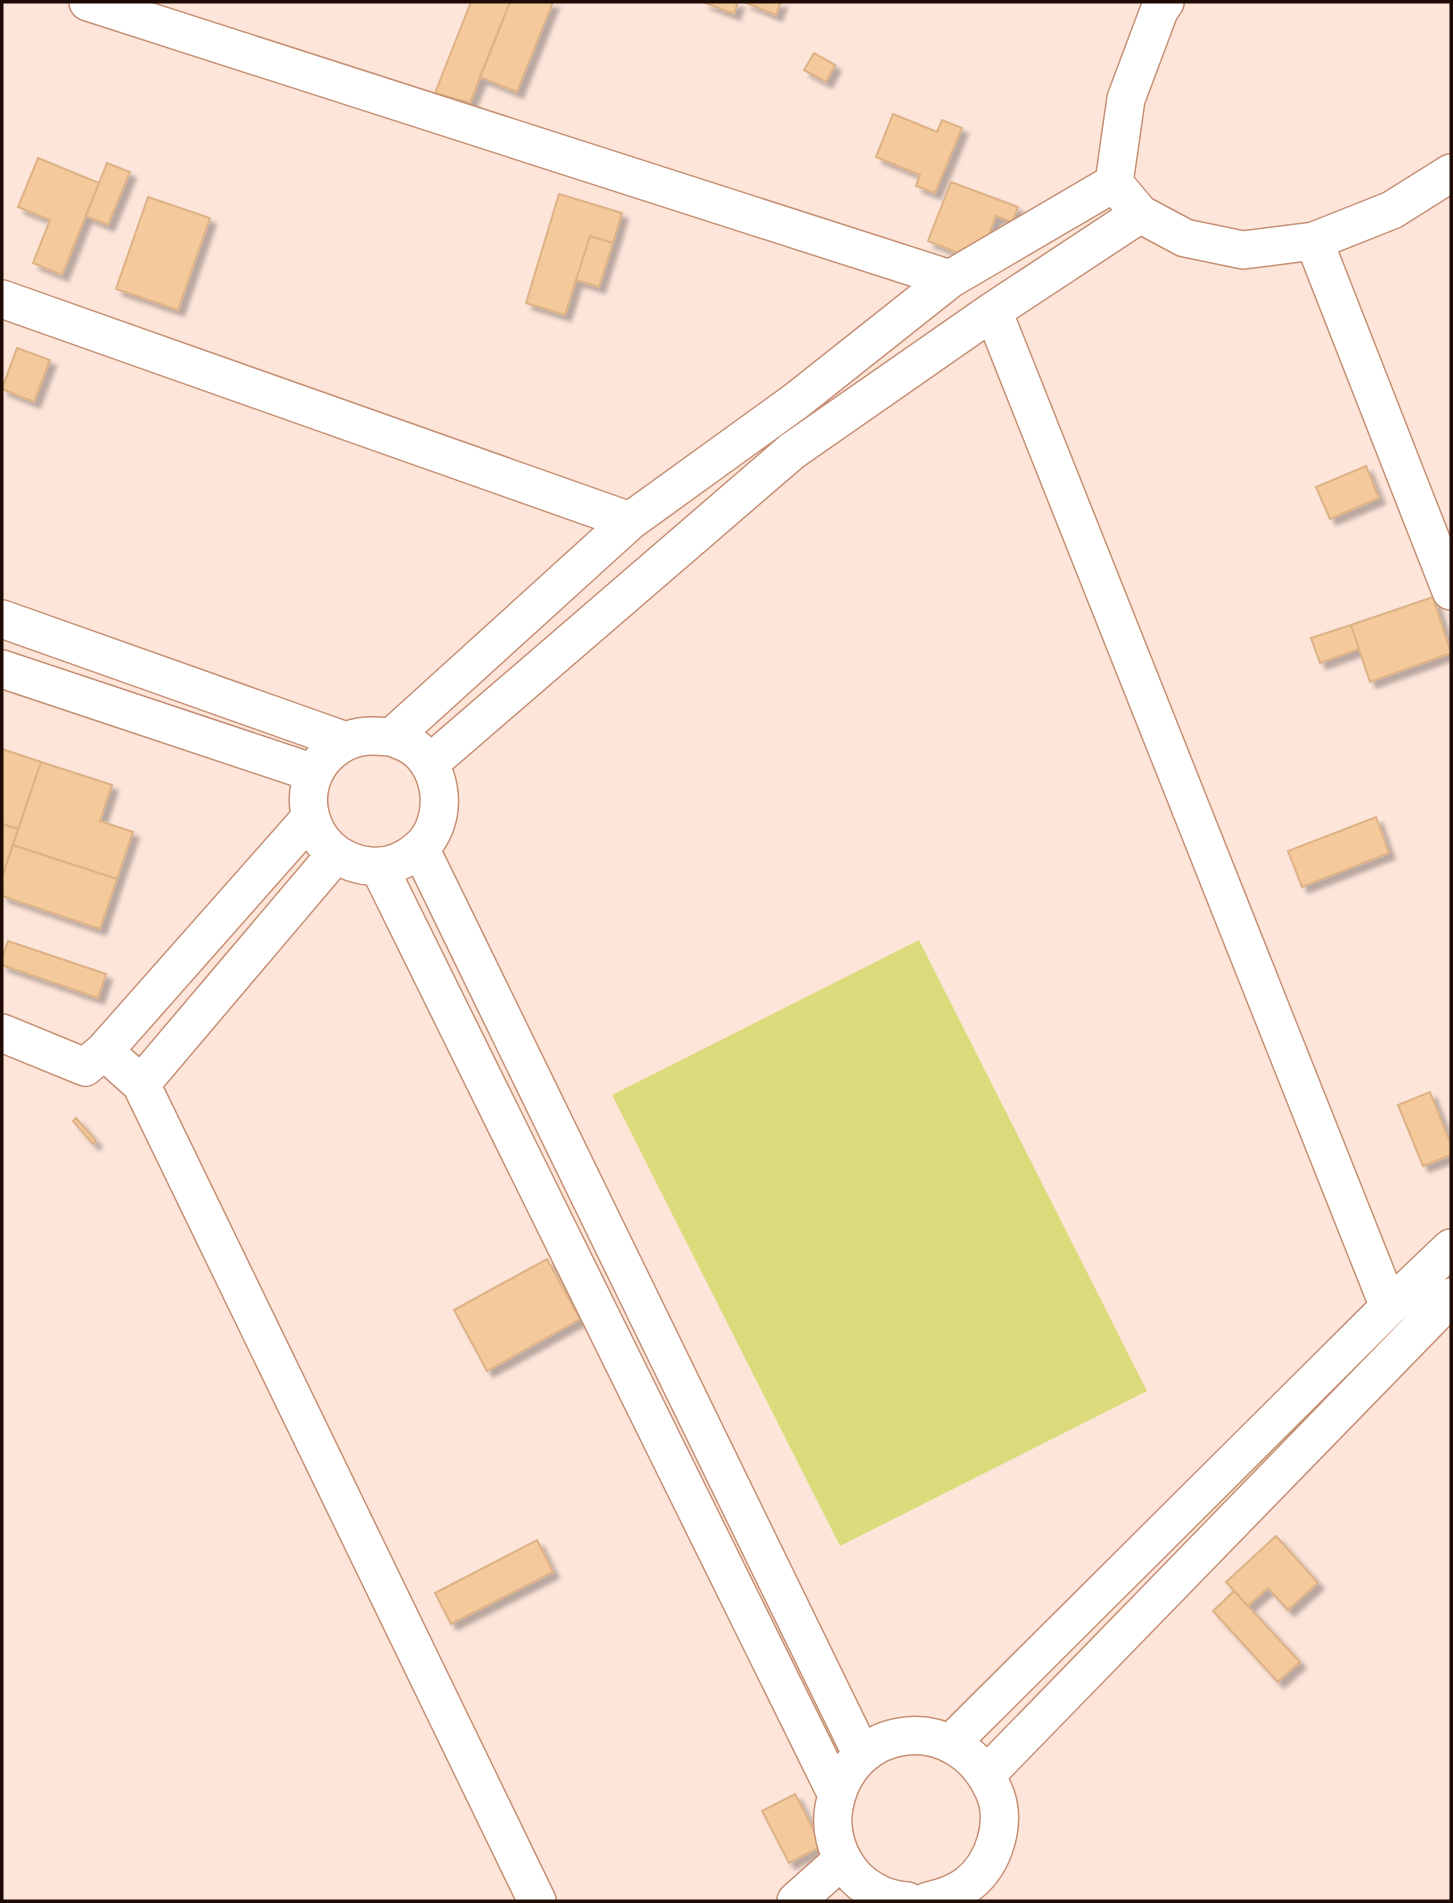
<svg xmlns="http://www.w3.org/2000/svg" width="1453" height="1903" font-family="'Crimson Pro',serif">
<defs>
<filter id="shadow"><feDropShadow dx="6" dy="6" stdDeviation="2" flood-color="#0004"/></filter>
</defs>
<rect width="100%" height="100%" fill="#fde5da"/>
<path fill="#dcdb7c" d="M919,940L1147,1391L840,1546L612,1095Z"/>
<path fill="#f4c99c" stroke="#dcb286" stroke-width="2" filter="url(#shadow)" d="M471,2H510L470,103L435,93Z
M510,2H553L517,92L480,77Z
M703,2H738L734,14Z
M744,2H781L776,15Z
M814,53L835,65L826,82L804,70Z
M893,114L937,132L942,120L962,128L935,193L916,186L920,175L876,157Z
M38,158L99,183L62,275L33,263L50,220L18,207Z
M107,163L130,172L108,225L86,216Z
M951,182L1018,207L1012,222L996,216L979,261L928,241Z
M559,194L622,213L613,243L590,236L565,315L526,303Z
M148,197L210,218L178,310L116,289Z
M590,236L613,243L599,287L576,280Z
M17,348L50,360L34,402L2,389Z
M1366,466L1379,498L1330,519L1316,487Z
M1433,597L1451,653L1370,682L1351,625Z
M1351,625L1359,649L1320,663L1311,638Z
M2,749L41,762L18,829L2,824Z
M41,762L112,785L100,821L133,832L117,879L13,845Z
M1376,817L1389,853L1302,887L1288,851Z
M2,824L18,829L2,877Z
M13,845L117,879L100,929L2,896V877Z
M8,941L106,974L98,998L2,965V959Z
M1430,1092L1451,1145V1155L1423,1166L1398,1105Z
M76,1118L96,1141L93,1144L73,1121Z
M547,1259L580,1319L487,1371L454,1310Z
M1276,1536L1318,1583L1288,1610L1268,1588L1248,1606L1226,1582Z
M537,1540L553,1572L451,1624L435,1593Z
M1234,1591L1300,1662L1278,1682L1213,1611Z
M795,1794L822,1846L789,1863L762,1811Z"/>
<g fill="none" stroke-linecap="round" stroke-linejoin="round">
<defs>
<path id="minor" d="M88,2L950,279
M1165,2L1159,11L1126,99L1114,183L1140,214L1185,238L1243,250L1314,241L1392,210L1451,173
M1314,241L1451,591
M2,299L630,521
M993,311L1389,1307
M2,619L346,741
M2,669L314,773
M392,737C398,740 406,742 412,746C445,768 449,823 419,849C405,861 387,868 369,866C303,859 285,773 345,742C360,734 376,736 392,737L630,521L796,401L950,279L1114,183
M429,764L792,451L993,311L1140,214
M420,848L862,1755
M379,867L836,1793
M2,1033L85,1067L104,1051L141,1084L537,1901
M104,1051L310,818
M141,1084L335,855
M951,1743L1389,1307L1451,1248
M987,1774L1451,1297
M796,1901L842,1860
M907,1901C884,1900 861,1887 848,1868C836,1851 830,1828 834,1807C849,1721 957,1710 993,1789C1008,1820 995,1864 967,1885C955,1894 942,1898 928,1901"/>
</defs>
<use href="#minor" stroke="#c69074" stroke-width="40"/>
<use href="#minor" stroke="#fff" stroke-width="37"/>
</g>
<rect width="1453" height="1903" fill="none" stroke="#1e0b03" stroke-width="7"/>
</svg>
